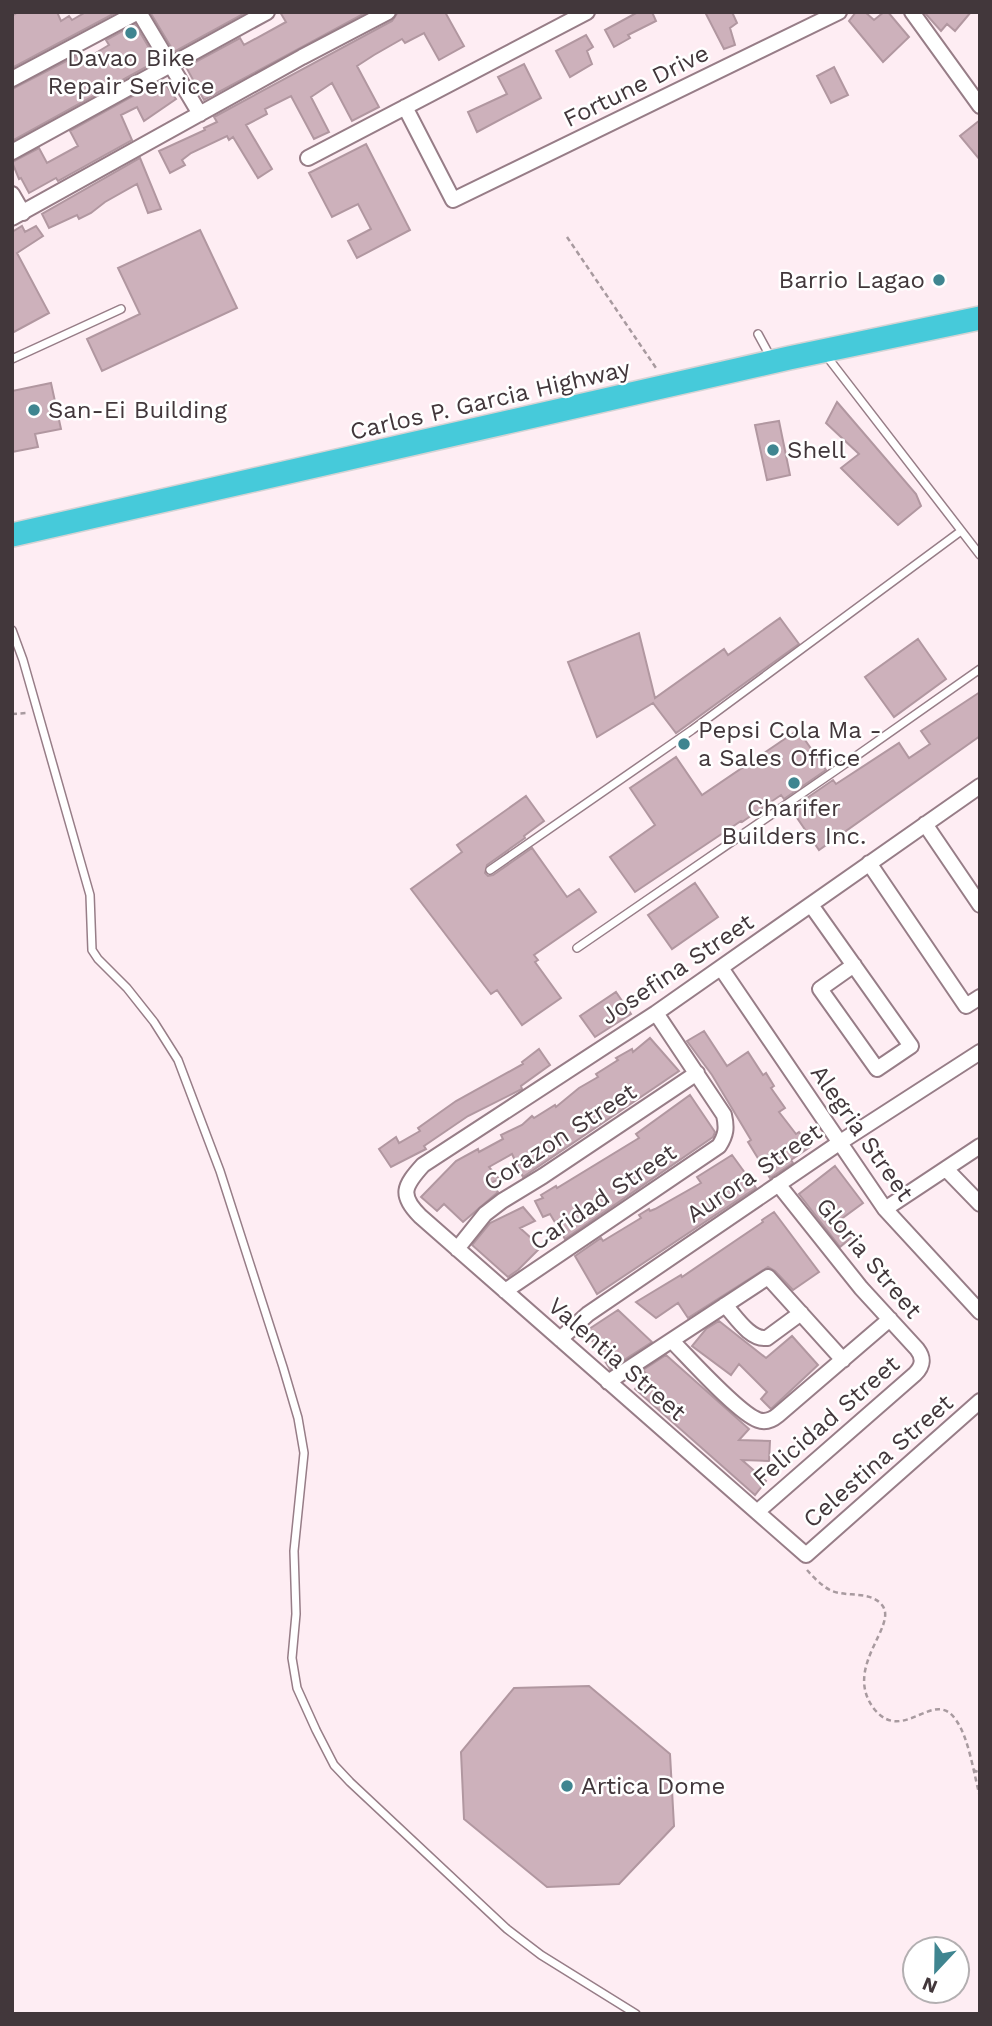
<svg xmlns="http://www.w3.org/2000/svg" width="992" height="2026" font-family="'Work Sans',sans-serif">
<rect width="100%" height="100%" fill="#feedf3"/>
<path fill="#cdb1bb" stroke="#b197a0" stroke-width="2" d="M18,12H57L61,21L69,16L72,20L86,12H117L12,68V16Z
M150,12H247L174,52Z
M280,12H367L204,100L186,67L240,38L244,45L286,22Z
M398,12H445L464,46L439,60L424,33L405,43L402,39L374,55L357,66L379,107L352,121L332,83L311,97L329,132L314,139L291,96L265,109L267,114L246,125L272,169L258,178L233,137L229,140L227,136L191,153L182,160L185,165L170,173L159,151L205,130L204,128L217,122L214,117L392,21Z
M638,12H652L656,21L628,35L630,38L614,47L605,30Z
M705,12H732L737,23L730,28L735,45L724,49Z
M856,12H865L874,20L884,12H888L909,37L883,62L849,21Z
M924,12H971L955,31L947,24L941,31Z
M135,24L157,61L12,141V89L76,56L79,63L109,45L106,40Z
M586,35L593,47L587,51L592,64L570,77L556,51Z
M524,64L541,98L477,132L468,112L507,94L498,77Z
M834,67L848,95L831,103L817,76Z
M162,80L176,99L144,121L137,107L121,115L132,140L58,181L56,178L29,193L21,178L19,179L12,162L39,148L47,163L78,146L70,131Z
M980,120V160L960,136Z
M366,144L410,230L357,258L348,241L371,229L358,204L332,217L309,173Z
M140,158L161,209L148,213L137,184L105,202L91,213L79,219L77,215L49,228L42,214Z
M22,226L25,232L36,226L43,236L17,253L49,313L12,333V232Z
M200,230L237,308L102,371L87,339L140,314L118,268Z
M51,383L61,429L35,434L38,447L12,452V391Z
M837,402L916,494L921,506L898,525L841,468L859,454L826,423Z
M779,421L790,475L767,480L755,425Z
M780,618L799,644L676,733L653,703L597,737L568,662L639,633L655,698L724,649L728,655Z
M918,639L946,679L894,717L865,677Z
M980,692V736L819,850L791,809L833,780L836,784L899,743L909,758L930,744L921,731Z
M798,730L826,770L784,799L781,795L742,822L741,821L635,892L610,857L655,825L630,788L676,757L702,795Z
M526,796L544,821L524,836L525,838L487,865L485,873L488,876L493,875L532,848L567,897L579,889L596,912L534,955L538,960L535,962L561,998L522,1025L497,990L491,994L411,889L462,852L457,845Z
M695,883L718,917L672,949L648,915Z
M616,992L631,1014L595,1037L580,1016Z
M704,1031L727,1066L748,1052L763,1075L766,1073L774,1086L771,1088L785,1108L779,1112L796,1134L799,1132L810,1147L791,1160L793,1163L770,1178L748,1142L751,1140L712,1075L687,1041Z
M650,1038L679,1071L523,1177L512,1154L489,1167L499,1179L491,1183L498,1192L463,1222L444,1204L437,1211L421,1197L456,1161L478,1149L479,1152L503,1139L501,1135L522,1125L532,1116L534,1118L555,1105L556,1107L579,1088L598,1077L596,1074L618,1060L616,1058L632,1049L633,1052Z
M539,1049L550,1065L521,1086L522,1089L468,1116L424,1146L426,1149L391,1167L379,1149L396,1137L399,1143L420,1131L418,1128L456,1101L523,1064L522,1062Z
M690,1095L715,1132L713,1137L565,1239L550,1214L543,1217L535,1201L543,1198L541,1195L556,1186L557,1188L639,1138L636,1134Z
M732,1155L756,1188L597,1294L575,1256L601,1238L603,1241L641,1218L639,1215L649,1209L650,1211L655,1209L701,1183L697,1177Z
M835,1166L863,1203L840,1220L853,1236L840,1247L799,1194Z
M523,1207L535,1221L520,1228L541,1247L518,1270L508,1277L472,1245L490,1223Z
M774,1212L819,1272L793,1290L775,1271L768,1267L688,1318L678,1303L656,1318L636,1302L681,1275L682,1277L763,1222L762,1220Z
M618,1310L652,1342L610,1369L586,1331Z
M719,1321L766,1358L792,1336L818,1365L771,1409L761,1399L767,1392L739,1364L731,1375L692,1346L706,1329Z
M666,1355L749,1429L739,1440L770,1441L769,1461L742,1460L766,1481L755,1495L635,1389L647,1375L643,1370Z
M589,1686L670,1754L674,1826L619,1884L547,1887L464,1819L461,1752L514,1688Z"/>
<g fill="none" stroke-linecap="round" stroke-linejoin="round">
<defs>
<path id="service" d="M758,334L771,358
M825,354L980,555
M12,359L121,309
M12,630L23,660L90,895L92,950L98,959L127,988L154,1022L178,1060L220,1171L283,1367L298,1418L304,1453L294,1551L296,1614L292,1658L297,1688L316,1730L334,1765L350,1782L507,1929L541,1955L636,2014
M490,870L692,730L961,531
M577,948L842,766L980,669"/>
<path id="minor" d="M139,12L200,114
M912,12L980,106
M12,79L138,12
M405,107L453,200L839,12
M12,152L267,12
M308,158L587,12
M12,194L23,213
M12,218L302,57L388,12
M980,786L656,1013L423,1165C404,1186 399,1195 420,1216L806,1555L980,1401
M925,824L980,905
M869,863L966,1006L980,997
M811,905L911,1046L877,1069L820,989L854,965
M721,968L885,1209L980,1312
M946,1169L980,1204
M885,1209L980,1146
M457,1249L485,1214L502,1201L543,1176L697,1073
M505,1291L719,1146C726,1135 727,1128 724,1115L656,1013
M725,1305C736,1317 750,1340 767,1338L801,1313
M560,1339L588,1314L839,1143L980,1052
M672,1341C689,1358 738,1413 758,1420C766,1423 772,1420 778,1415L890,1319
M608,1382L768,1277L843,1360
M757,1512L915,1374C923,1366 924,1358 917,1349L861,1288L778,1184"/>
<path id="trunk" d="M12,535L789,358L980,318"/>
</defs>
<use href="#service" stroke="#977d87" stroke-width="10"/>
<use href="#minor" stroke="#977d87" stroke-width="18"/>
<use href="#trunk" stroke="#d5d3d4" stroke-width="26"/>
<path stroke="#a89a9f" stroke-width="2.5" stroke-dasharray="5 3.5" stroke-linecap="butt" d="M567,237L656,368
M12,714L27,713
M807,1570C814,1578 823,1587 832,1591C848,1597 871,1591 882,1605C899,1626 841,1668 875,1710C904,1744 934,1687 956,1720C969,1738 974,1775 980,1797
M973,1770L980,1773"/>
<use href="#service" stroke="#fff" stroke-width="7"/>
<use href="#minor" stroke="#fff" stroke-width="14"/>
<use href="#trunk" stroke="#46cada" stroke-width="23"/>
</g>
<g fill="#3f8590" stroke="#fff" stroke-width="2.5">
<circle cx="131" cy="33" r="7"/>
<circle cx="939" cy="280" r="7"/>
<circle cx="34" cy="410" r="7"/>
<circle cx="773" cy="450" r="7"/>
<circle cx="684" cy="744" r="7"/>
<circle cx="794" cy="783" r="7"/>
<circle cx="567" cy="1786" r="7"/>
</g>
<g text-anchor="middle" stroke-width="5" stroke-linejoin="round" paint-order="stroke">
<g font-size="24" fill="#42373b" stroke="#fff" text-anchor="start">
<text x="131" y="66" text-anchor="middle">Davao Bike<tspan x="131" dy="28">Repair Service</tspan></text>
<text x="925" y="288" text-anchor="end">Barrio Lagao</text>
<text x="48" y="418">San-Ei Building</text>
<text x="787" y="458">Shell</text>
<text x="698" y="738">Pepsi Cola Ma -<tspan x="698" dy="28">a Sales Office</tspan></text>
<text x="794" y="816" text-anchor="middle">Charifer<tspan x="794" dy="28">Builders Inc.</tspan></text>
<text x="581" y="1794">Artica Dome</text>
</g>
<g font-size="24" fill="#42373b" stroke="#fff">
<text transform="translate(636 86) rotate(-26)" y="8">Fortune Drive</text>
<text transform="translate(490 400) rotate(-13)" y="8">Carlos P. Garcia Highway</text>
<text transform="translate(677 969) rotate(-34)" y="8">Josefina Street</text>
<text transform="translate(862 1133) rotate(55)" y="8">Alegria Street</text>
<text transform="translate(560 1137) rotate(-33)" y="8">Corazon Street</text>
<text transform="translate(754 1173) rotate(-34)" y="8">Aurora Street</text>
<text transform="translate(603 1197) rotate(-34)" y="8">Caridad Street</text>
<text transform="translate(869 1258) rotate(50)" y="8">Gloria Street</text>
<text transform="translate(617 1359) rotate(41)" y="8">Valentia Street</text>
<text transform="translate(826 1421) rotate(-41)" y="8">Felicidad Street</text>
<text transform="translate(878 1461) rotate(-41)" y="8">Celestina Street</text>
</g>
</g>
<rect width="992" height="2026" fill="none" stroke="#42373b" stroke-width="28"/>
<g transform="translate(936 1970) rotate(202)"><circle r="33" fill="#ffffff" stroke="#b3afb1" stroke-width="2"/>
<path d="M0-5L12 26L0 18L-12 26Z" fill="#3f8590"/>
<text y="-10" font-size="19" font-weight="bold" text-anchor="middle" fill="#42373b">N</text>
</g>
</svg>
